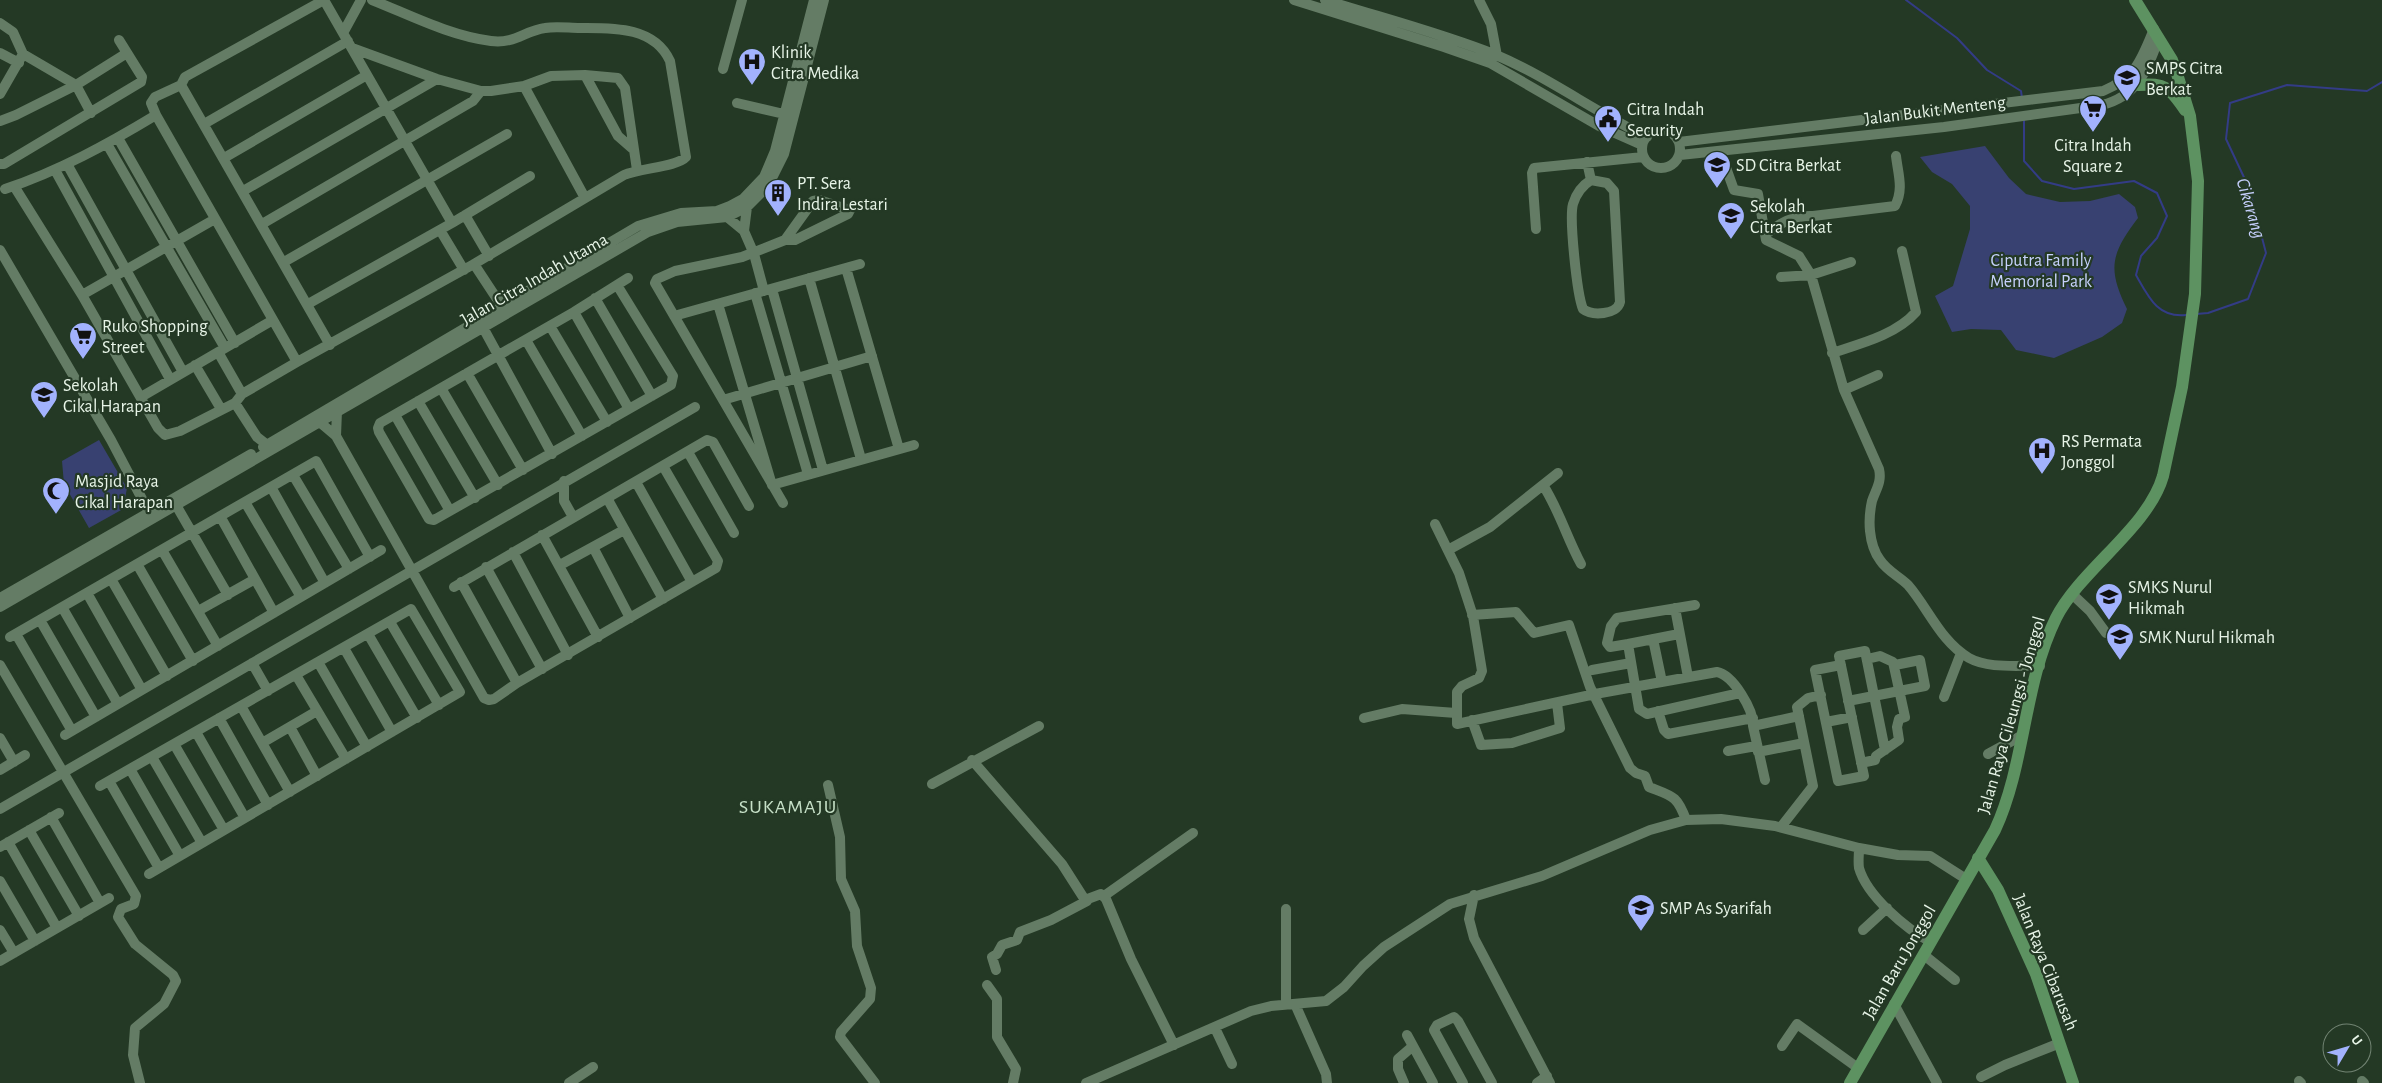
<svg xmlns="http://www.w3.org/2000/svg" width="2382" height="1083" font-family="'Alegreya Sans',sans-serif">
<rect width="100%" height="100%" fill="#243925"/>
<path fill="#384171" d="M1985,146L2009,178L2026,194L2060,202L2090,201L2119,194L2135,207L2138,218C2111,254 2107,268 2127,309L2122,323L2102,337L2054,358L2016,350L2001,330L1971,329L1952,332L1935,296L1953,286L1970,229V206L1952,184L1932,172L1920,157Z
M99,440L127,488L123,509L89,528L64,484L62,461Z"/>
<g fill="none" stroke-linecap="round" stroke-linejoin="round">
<path stroke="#333c86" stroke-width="2" d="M1906,0L1957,38L1987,70L2021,91L2022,98
M2024,120V161L2042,181L2074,189L2134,181L2157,193L2167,216L2157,238L2141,256L2136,275C2149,298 2158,318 2186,315
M2196,314L2208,313L2248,299L2266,253L2249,188L2226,139L2230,103L2287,85L2367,91L2382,82"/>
<path stroke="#647c65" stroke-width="10" d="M324,0L452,223
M1294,0L1444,47L1490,63L1599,126L1642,145
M1325,0C1382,18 1441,33 1496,55C1548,77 1595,112 1647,137
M1479,0L1491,24L1497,56
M0,23L13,32L23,54L76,85L91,113
M343,33L361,0
M352,48L437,79L481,91H491L524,86L551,76L585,75L618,78L625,88L637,170
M0,53L19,63
M723,69L742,0
M585,75L618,136L634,150
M181,85L330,345
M524,86L585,198
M0,94L23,54
M737,103L784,114
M0,121L16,115L76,85L127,53
M204,124L348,41
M1642 149a19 19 0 1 1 38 0a19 19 0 1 1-38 0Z
M118,138L235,343
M1679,142L2103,91C2136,77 2141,61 2154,29
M107,144L225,348
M1720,151L1734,190L1758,194L1766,240L1799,256L1811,275L1844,390L1879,469C1882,482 1876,489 1872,501C1870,510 1869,521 1870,531C1871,541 1874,552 1880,560C1887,571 1899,576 1908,585C1928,608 1941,642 1969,658C1989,669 2017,665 2040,666
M1680,155L1944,127L2102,105C2138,96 2147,70 2159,38
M224,158L367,75
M1587,162L1591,180L1607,183L1614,191L1620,302C1617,315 1592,316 1583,309C1577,295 1569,218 1573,204C1576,194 1583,185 1591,180
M0,164H4L141,82L142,77L119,40
M67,164L183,372
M55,170L170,379
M14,186L82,295L158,428L165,435L180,431L235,403L242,394L297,362L474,264L624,175C640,168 677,167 686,157L670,61C654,26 612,28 580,28C569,28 556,26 545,28C524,31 515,44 491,41C450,36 410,15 372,0
M5,189C59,171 108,144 156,115
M243,191L437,79
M465,215L489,256
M727,217L744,231L754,254L764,291
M262,224L473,101L481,91
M1536,229L1532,173L1534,168L1643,157
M440,230L464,270
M744,231L747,207
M1765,235C1780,223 1793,215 1813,216L1895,206C1904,189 1898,174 1896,156
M0,250L111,440L151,516
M284,262L507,134
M474,264L497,299H503L506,303
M846,268L899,449
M1781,277L1811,275L1851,262
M809,278L861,459
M617,285L673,376L671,385L434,520L429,519L379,432L378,428L380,423L574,312L628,278
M772,289L823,470
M755,293L808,474
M82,295L215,219
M595,298L652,396
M308,304L452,223L530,176
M718,304L772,485L914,445
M574,312L629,409
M674,316L860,264
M480,322L552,454
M550,326L607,422
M526,340L582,436
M218,352L242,394
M1832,353C1859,344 1896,335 1916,312L1902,251
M297,362L156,115L151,103L155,97L181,85L185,77L324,0
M195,365L221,409
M467,373L523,470
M441,388L498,485
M1844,390L1878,375
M141,397L273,320
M723,400L872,356
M418,401L475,498
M235,403L257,437L271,448
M335,407L337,411L336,436
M395,415L450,511
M316,419L336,436L484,698L489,700L494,699L517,683L716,568L718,561L663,466
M263,447L638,226L681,213L717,211L730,206L743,199L764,177L775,151L814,0
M688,452L734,533
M293,475L349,569
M564,481V501L573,517
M636,482L692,582
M1543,485C1559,510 1567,538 1581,564
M271,487L325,583
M607,498L663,599
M245,502L301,597
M783,503L655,283L657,279L675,271L742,257L785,240H795L848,214L850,210L819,200L813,201L785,240
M176,505L228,595
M220,516L274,613
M1435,524L1459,573L1473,616L1482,671L1479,678L1462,686L1457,692V724L1595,694L1717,672C1733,675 1754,710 1753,726L1799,716
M542,535L598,637
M593,547L630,618
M162,550L218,646
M1448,550L1490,527L1558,473
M513,552L568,655
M137,564L193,661
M560,565L624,530
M486,567L542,669
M111,579L167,676
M461,582L517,683
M454,587L707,440L713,442L749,506
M87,593L142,690
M2073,595L2090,611L2106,633
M0,598L251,454
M0,607L648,232L677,222L727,217L747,207L768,186L784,154L824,0
M62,607L118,704
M1675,608L1688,677
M198,611L255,579
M1472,615L1516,612L1534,633L1569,625L1590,687L1630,768L1636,773L1645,776L1649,787C1672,796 1677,795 1686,820
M40,620L96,717
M390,622L439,705
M16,634L72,731
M368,634L417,718
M1679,634L1628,644L1639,709L1647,714L1740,693
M10,637L316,461L370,557
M1653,639L1662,682
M1628,644L1610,647L1607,643L1611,626L1617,618L1695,605
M344,648L392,732
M318,662L367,747
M252,663L268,691
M0,665L136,896L134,904L121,909L118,917L135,944L173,975L176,981L164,1004L135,1028L133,1055L140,1083
M1841,665L1815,670L1838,781L1864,776L1839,656L1865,651L1885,750
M1592,670L1631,663
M296,675L346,759
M1944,697L1961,653
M1848,701L1925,686L1920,660L1895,665
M241,706L290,792
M1658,711L1664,730L1668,734L1753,718
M219,718L268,805
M1364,718L1402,709L1456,713
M1472,720L1481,745L1512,743L1560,728L1557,703
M1826,722L1852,717
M1753,726L1765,780
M290,727L317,776
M196,732L245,818
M65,735L381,550
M0,738L14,762
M262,743L317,711
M174,744L224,830
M1728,751L1756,746
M1758,752L1804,743
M1988,754L2021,736
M152,757L202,843
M972,760L1062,864L1085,900L1101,894L1106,899L1131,959L1174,1045
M1861,763L1875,760L1876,756L1899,740L1897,727L1899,719L1905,717L1893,662L1880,656L1867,659
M130,769L180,856
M0,770L25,755
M109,781L159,868
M932,784L1039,726
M828,785L840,837L841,879L855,911L857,946L871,988L870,999L841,1032L840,1037L875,1083
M100,786L411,609L460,692L149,874
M0,809L695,407
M51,817L100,903
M1781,827L1813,786L1797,707L1808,698L1821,695
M29,830L79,916
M8,842L57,928
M0,847L59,813
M1859,848C1859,855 1858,862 1859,868C1867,896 1906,929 1931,942
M0,881L35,941
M1474,895L1469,919L1474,938L1550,1083
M1104,896L1193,833
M0,930L14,953
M1863,930L1887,908
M1924,955L1955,980
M0,961L109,898
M996,970L992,957L997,954L1002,945L1017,940L1020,932L1051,920L1087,901
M987,985L997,999V1037L1016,1069L1013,1083
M1295,1004L1326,1074L1327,1083
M1894,1004L1937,1083
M1286,1005V909
M1215,1028L1232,1064
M1407,1035L1433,1083
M1782,1046L1797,1024L1858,1068
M1981,1077L2005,1065L2060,1043
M2299,1081L2301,1083
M2362,1081L2364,1083
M569,1083L593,1067
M1086,1083L1251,1011L1271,1006L1326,1001L1344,987L1363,966L1384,947L1450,904L1542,876L1650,830L1686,820L1721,819L1775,826L1859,848L1898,855L1930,856L1966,879
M1404,1083L1398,1069V1059L1413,1046
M1463,1083L1434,1030L1437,1025L1454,1017L1458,1021L1492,1083
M1537,1083L1547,1076"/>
<path stroke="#5d9261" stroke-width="12" d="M2138,85C2166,83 2169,87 2185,110
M1978,858L1998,890L2036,974L2073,1083
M1850,1083L1995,830C2026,763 2023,685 2056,618C2081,569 2148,528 2163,476L2182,387L2195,294L2198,181L2190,116L2178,77L2172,60L2135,0"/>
</g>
<defs>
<symbol id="hospital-pin" viewBox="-11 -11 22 30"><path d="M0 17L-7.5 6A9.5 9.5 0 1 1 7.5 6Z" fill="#a2b2fd" stroke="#243925"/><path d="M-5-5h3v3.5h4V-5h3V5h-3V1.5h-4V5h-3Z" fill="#111"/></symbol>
<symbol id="school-pin" viewBox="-11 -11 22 30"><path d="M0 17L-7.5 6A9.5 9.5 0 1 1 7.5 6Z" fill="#a2b2fd" stroke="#243925"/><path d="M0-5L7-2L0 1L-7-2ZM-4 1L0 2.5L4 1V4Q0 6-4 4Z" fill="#111"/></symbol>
<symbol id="supermarket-pin" viewBox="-11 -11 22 30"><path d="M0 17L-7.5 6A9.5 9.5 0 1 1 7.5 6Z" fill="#a2b2fd" stroke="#243925"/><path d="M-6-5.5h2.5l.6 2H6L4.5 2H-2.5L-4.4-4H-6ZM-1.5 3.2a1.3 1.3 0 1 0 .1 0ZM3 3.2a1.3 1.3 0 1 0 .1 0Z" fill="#111"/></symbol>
<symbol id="civic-pin" viewBox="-11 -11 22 30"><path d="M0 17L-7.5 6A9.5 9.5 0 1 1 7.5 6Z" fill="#a2b2fd" stroke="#243925"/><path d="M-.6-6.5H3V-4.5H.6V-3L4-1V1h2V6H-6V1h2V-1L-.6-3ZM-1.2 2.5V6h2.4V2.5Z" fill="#111"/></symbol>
<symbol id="building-pin" viewBox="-11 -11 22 30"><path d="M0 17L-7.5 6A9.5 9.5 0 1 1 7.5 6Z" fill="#a2b2fd" stroke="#243925"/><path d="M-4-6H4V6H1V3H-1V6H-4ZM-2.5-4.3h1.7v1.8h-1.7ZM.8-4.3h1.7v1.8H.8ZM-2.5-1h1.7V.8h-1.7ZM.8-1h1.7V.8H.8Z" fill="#111"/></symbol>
<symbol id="mosque-pin" viewBox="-11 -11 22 30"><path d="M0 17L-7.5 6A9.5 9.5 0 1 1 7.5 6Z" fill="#a2b2fd" stroke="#243925"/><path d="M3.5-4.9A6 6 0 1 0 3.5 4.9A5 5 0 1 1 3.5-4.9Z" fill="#111"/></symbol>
</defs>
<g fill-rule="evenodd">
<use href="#hospital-pin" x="736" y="46" width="32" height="43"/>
<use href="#school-pin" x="2111" y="62" width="32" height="43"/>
<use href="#supermarket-pin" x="2077" y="93" width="32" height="43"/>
<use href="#civic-pin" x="1592" y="103" width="32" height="43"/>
<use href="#school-pin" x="1701" y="149" width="32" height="43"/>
<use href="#building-pin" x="762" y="177" width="32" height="43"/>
<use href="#school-pin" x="1715" y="200" width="32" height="43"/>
<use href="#supermarket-pin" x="67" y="320" width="32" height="43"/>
<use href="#school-pin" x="28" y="379" width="32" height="43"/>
<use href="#hospital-pin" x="2026" y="435" width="32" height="43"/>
<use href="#mosque-pin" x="40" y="475" width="32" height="43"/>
<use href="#school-pin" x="2093" y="581" width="32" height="43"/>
<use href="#school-pin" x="2104" y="621" width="32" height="43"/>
<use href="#school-pin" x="1625" y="892" width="32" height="43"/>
</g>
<g text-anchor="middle" stroke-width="4.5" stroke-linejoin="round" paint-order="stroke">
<g font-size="18" fill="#e7f4e7" stroke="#243925" text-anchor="start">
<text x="771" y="58">Klinik<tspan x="771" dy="21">Citra Medika</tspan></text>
<text x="2146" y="74">SMPS Citra<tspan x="2146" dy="21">Berkat</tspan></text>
<text x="1627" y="115">Citra Indah<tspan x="1627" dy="21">Security</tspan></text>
<text x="2093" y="151" text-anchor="middle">Citra Indah<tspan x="2093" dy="21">Square 2</tspan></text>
<text x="1736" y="171">SD Citra Berkat</text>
<text x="797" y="189">PT. Sera<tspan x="797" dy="21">Indira Lestari</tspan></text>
<text x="1750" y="212">Sekolah<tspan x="1750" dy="21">Citra Berkat</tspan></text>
<text x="102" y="332">Ruko Shopping<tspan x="102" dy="21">Street</tspan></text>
<text x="63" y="391">Sekolah<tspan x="63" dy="21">Cikal Harapan</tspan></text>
<text x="2061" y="447">RS Permata<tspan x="2061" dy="21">Jonggol</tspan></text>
<text x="75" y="487">Masjid Raya<tspan x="75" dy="21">Cikal Harapan</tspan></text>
<text x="2128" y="593">SMKS Nurul<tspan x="2128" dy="21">Hikmah</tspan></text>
<text x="2139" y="643">SMK Nurul Hikmah</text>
<text x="1660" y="914">SMP As Syarifah</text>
</g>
<g font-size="18" fill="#e7f4e7" stroke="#243925">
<text transform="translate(1935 110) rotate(-7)" y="6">Jalan Bukit Menteng</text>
<text transform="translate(534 279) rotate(-30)" y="6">Jalan Citra Indah Utama</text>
<text transform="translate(2011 715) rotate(-74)" y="6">Jalan Raya Cileungsi - Jonggol</text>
<text transform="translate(1899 962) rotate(-60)" y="6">Jalan Baru Jonggol</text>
<text transform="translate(2046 962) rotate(68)" y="6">Jalan Raya Cibarusah</text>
</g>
<g font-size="18" fill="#c6d1fc" stroke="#243925">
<text x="2041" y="266">Ciputra Family<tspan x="2041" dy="21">Memorial Park</tspan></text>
</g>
<g font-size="19" font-style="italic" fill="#c5cffb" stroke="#243925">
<text transform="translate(2252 208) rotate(73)" y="7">Cikarang</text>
</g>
<g font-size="20" letter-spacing="1" fill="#c7e1c8" stroke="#243925">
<text x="788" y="813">SUKAMAJU</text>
</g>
</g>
<g transform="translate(2347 1048) rotate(52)"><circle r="24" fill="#243925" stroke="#728473"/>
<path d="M0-4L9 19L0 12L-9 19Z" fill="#a2b2fd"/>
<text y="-8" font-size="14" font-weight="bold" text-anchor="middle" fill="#e7f4e7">U</text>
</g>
</svg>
